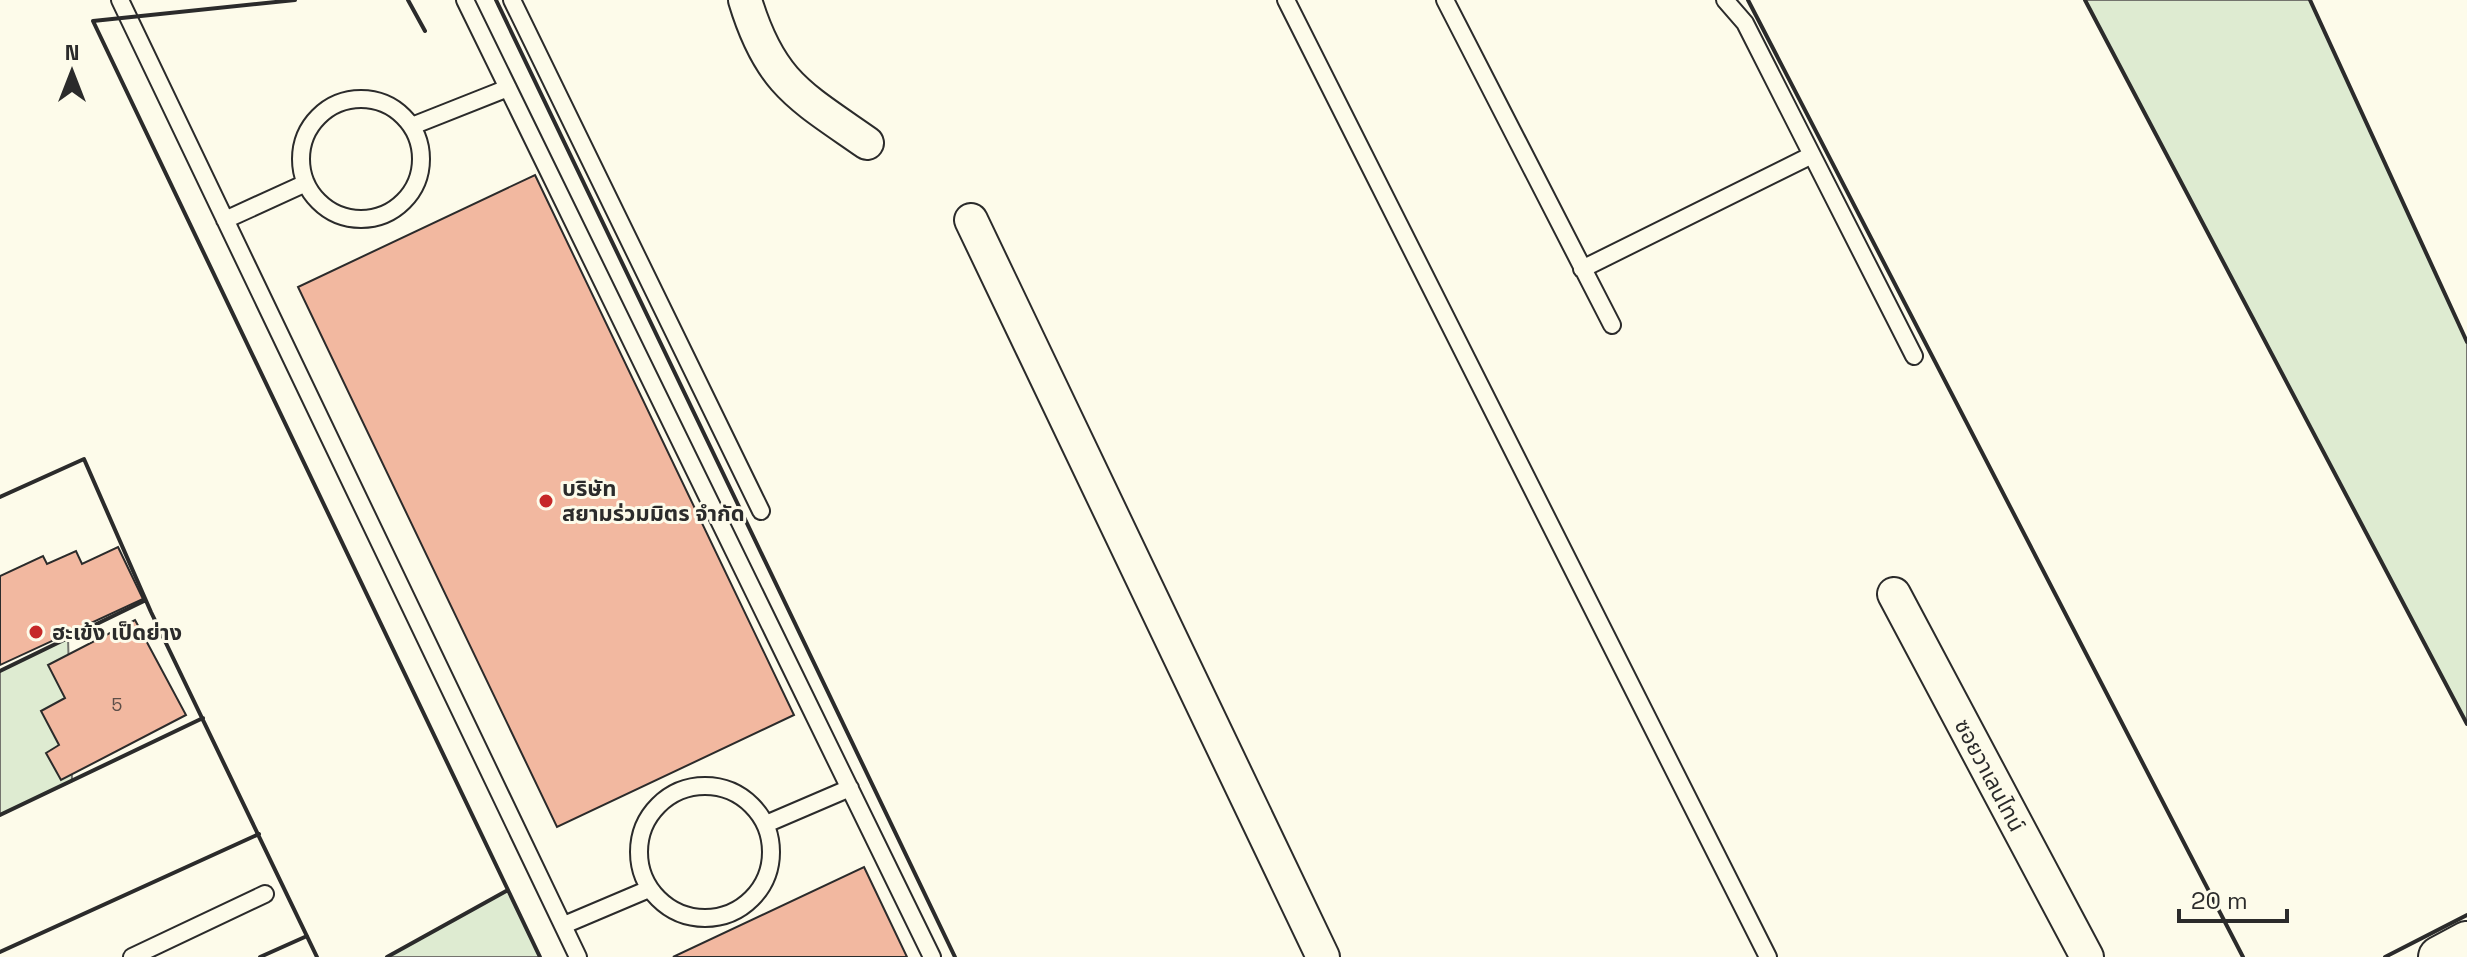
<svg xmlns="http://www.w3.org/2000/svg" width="2467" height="957" font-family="'Space Grotesk','Noto Sans Thai',sans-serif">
<rect width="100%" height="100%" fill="#fdfbea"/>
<path fill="#deebd1" stroke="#74746e" stroke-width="2" d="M2085,0H2310L2467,342V724Z
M68,638L72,781L0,815V671Z
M508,890L540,957H387Z"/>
<path fill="#f2b8a0" stroke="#2b2b2b" stroke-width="2" d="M535,175L794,715L557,827L298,287Z
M118,547L143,599L0,665V576L43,556L47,564L76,551L82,564Z
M135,620L186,715L61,780L46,753L59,745L41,711L65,698L48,665Z
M864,867L907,957H673Z"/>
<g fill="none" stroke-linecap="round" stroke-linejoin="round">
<defs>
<path id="service" d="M120,0L578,957
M465,0L932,957
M512,0L761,511
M1286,0L1768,957
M1445,0L1612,325
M1725,0L1745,23L1914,356
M301 159a60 60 0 1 1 120 0a60 60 0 1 1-120 0Z
M412,126L508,88
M225,220L306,183
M1582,269L1812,155
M639 852a66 66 0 1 1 132 0a66 66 0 1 1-132 0Z
M766,824L850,788
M564,925L649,889
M132,957L265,894"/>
<path id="minor" d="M745,0C770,83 800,96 867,143
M971,220L1323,957
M1894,594L2087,957"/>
<path id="tertiary" d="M2439,957L2467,942"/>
</defs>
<use href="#service" stroke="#2b2b2b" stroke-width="20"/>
<use href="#minor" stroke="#2b2b2b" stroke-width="36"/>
<use href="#tertiary" stroke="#2b2b2b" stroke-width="44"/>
<use href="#service" stroke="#fdfbea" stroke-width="16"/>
<use href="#minor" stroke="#fdfbea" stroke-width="32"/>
<use href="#tertiary" stroke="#fdfbea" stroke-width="40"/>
<path stroke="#2b2b2b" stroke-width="4" d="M295,0L93,21L508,890
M408,0L425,31
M496,0L955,957
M1748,0L2243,957
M2085,0L2467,724
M2310,0L2467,342
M0,497L84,459L151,612L317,957
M0,671L144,601
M0,815L203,718
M0,952L259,834
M260,957L307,936
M387,957L508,890L540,957
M2385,957L2467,915"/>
</g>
<g fill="#c62828" stroke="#fdfbea" stroke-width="3">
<circle cx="546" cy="501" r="8"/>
<circle cx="36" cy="632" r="8"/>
</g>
<g text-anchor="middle" stroke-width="6" stroke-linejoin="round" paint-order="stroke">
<g font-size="18" fill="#5d4e48">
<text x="117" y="711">5</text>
</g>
<g font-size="22" font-weight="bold" fill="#2b2b2b" stroke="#fdfbea" text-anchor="start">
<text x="562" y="496">บริษัท<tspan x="562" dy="25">สยามร่วมมิตร จำกัด</tspan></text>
<text x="52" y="640">ฮะเข้ง เป็ดย่าง</text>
</g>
<g font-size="22" fill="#2b2b2b" stroke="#fdfbea">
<text transform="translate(1990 775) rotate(62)" y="8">ซอยวาเลนไทน์</text>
</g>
</g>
<g transform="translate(72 72)" stroke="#fdfbea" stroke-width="6" paint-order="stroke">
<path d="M0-6L14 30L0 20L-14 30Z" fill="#2b2b2b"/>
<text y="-12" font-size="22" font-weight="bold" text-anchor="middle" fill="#2b2b2b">N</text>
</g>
<path d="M2179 909v12h108v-12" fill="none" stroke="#2b2b2b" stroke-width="4"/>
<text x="2191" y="909" font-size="24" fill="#2b2b2b" stroke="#fdfbea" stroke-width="6" paint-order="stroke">20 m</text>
</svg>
